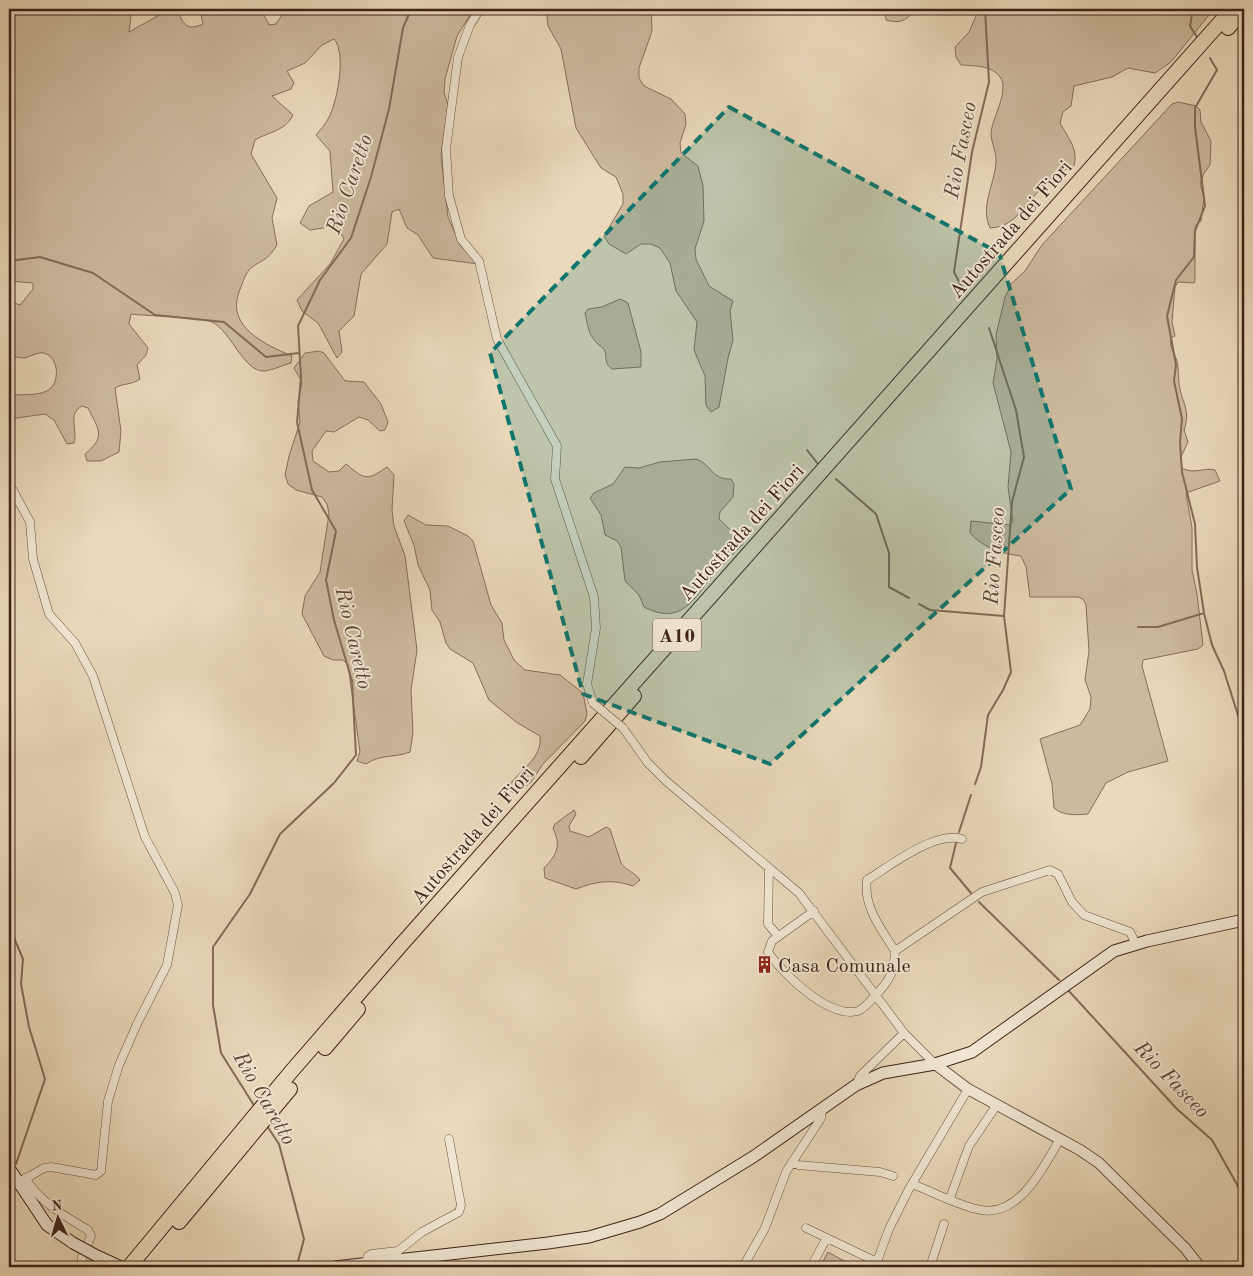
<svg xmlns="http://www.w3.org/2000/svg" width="1253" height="1276" font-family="'Old Standard TT',serif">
<rect width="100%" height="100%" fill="#ead9ba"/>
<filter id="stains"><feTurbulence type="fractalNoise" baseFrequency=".004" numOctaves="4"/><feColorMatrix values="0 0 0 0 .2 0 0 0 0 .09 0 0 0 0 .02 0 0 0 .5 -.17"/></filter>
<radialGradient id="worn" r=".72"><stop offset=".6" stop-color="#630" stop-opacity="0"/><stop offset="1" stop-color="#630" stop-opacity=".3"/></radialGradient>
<path fill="#cdba9e" stroke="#866e5a" d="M9,9H132L129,32L170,9L178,11C183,25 188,31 203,24L200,11L202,9H261L269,25L276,24L286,9H474L457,36L445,79L444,92L448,105L441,156L448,217L460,245L478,264L433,258L418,235L407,228L399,209L392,212L387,244L361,274L354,316L339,331L342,352L337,358L318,323L302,311L297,300L330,264L344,239L337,226L310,230L300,223L309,206L333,192L330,151L316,135C320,130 325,125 328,119C337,104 347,53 334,39L322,45L305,63L287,71L294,83L291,89L272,96L293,115C284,132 270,131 255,140L251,154L277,198L272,218L277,245C266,263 261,259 249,270C244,276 242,285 239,292C226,327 266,345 292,356L291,363C283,365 273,370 265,371C244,373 231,331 212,322C202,317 147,316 131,314L129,324L148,348L146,355L137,365L140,379C132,385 123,383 115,388L121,431L119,452L101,461H87L85,454C106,437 99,430 88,408L82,406C67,414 78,429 74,443L67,444L54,420L45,414L9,419V395C20,394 42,397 51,388C60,379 58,355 43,353C37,352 30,357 24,358C19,358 13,356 9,355V301L20,305L33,289V283L9,281Z
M550,9H651L652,31L639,68V78L644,86L671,99L685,114L686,124L680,143L681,153L698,166L703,186L704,221L695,249L696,259L709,286L733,301L730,311L733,340L728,358L719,407L711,412L706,405L705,376L694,350L697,322L676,291L670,263L660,248L651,244H641L626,254L609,244L604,236L623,204V194L616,177L601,168L576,128L561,49L548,26L547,16Z
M885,9H914C908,21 899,24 886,20Z
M979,9H1203L1209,15L1171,62L1155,73L1128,68L1112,77L1074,86L1071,106L1063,112L1060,123C1068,138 1080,151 1073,168C1037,171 1027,228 990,228C980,207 994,185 996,163C997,153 991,143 991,133C992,118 1010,90 1000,77C992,65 973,66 961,65L956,57L955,47L969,32Z
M1178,102L1196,106L1200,110L1201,122L1211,141L1210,165L1204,173L1200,184L1204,196L1201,221L1196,225L1195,230V280L1194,283L1178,282L1175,287L1172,322L1175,336L1171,338C1169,347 1174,352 1177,361C1179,368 1178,376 1179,384C1182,404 1191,409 1184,430L1188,442L1181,457L1182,468C1195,475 1203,467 1215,470L1220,481L1186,493L1192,528V570L1197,594L1203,645L1198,649L1143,660L1142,666L1168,761L1128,772L1106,783L1088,814C1076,815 1063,816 1054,808L1052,784L1040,739L1080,725L1090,709L1091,697L1085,680L1089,651L1086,605L1083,599L1078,597H1030L1026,567L1021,556C1003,554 983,548 970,533L971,521L1009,525L1013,522L1008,487L1011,452L993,383L997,359L996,335L1005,297L1012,283L1025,271L1042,245L1172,104Z
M620,299L628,303L641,352V367L612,369C603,363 608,357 604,349C589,338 589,331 585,313L588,309L602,307Z
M319,351L324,353L345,381L364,382L381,404L388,422L385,430L380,431L368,420L359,417L334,432L326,431L312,451L313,461L329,472L339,471L346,464C365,480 367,481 387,467L394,475L392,510L394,526L405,556L417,650L411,690L413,733L410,752C395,758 380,754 366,764L357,761L360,752L348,665L343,660H333L324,656L302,614L305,596L320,572L329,514L327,504L322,497L296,490L288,484L285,475L289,456L300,422L298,401L302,382L294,368L305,353Z
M696,459C712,464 711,480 731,479L734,484L733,497L720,512L719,519L744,543C735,553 723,562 714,573C694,600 681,626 644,607L639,595L625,581L621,547L617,541L605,535L601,515L590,498L594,493L613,484L625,467L639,468L660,462Z
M408,515L426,525L448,526L468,536L473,541L491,605L502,623L504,640L514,660L525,670L560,675L583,693L587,714L585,721L543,764L531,782L519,791L512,792L509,786C518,771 543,759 540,736L516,722L489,700L473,663L450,649L446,643L440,622L432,610L430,590L418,565L414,545L404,521Z
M574,810L576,814L569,826L570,831L589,837L606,827L610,829L621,863C626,871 635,872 640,880L633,886C612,879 597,881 576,889L545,878L544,868C556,856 562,845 553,829L555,824Z
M828,1252L846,1262L843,1267H820Z"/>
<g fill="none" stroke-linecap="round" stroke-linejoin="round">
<path stroke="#826b57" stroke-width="2" d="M1193,9L1190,26L1197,37
M1210,58L1217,70L1195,108V127L1205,206L1195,231L1194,257L1176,280L1167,316L1176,365L1174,381L1182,419L1180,442L1182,472L1195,524L1197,567L1204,613L1212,645L1224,671L1244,734
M9,261L40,257L93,273L155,315L224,322L266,357L299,353
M965,293L954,272L972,152L989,82L985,9
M807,450L818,464
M836,479L876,514L889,553V587L909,598
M919,604L930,610L1004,616
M1138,627H1158L1204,613
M975,784L981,767L988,715L1003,690L1011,672L1004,616L1012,502L1024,457L1016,410L989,328
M959,832L971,795
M956,843L950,868L971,893
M979,902L1059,980
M9,926L23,959L21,984L29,1027L45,1079L16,1164
M1068,990L1177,1109L1212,1140L1244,1197
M255,1107L221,1053L213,1005V947L250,894L280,834L334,783L356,755L352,681L334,620L326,580L336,531L312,490L297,422L301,378L298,326L320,280L351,238L371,177L389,109L403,28L411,9
M267,1126L279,1144L304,1239L297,1265
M9,1190L11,1183"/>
<defs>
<path id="minor" d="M480,9L470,25L458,57L446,149L449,196L461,239L479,261L497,339L557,446L555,479L594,597L596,628L587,684L593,703
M9,483L30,522L33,559L49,614L75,643L93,676L145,837L175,893L178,905L167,965L137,1024L119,1065L108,1101L101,1171L96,1175L51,1167L44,1168L18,1183
M623,728L648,763L666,781L799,893L904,1033L935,1064
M962,839C934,831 890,866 867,880C863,907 882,930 895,951L982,892L1050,870L1058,874L1072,902L1084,915L1130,932L1136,944
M769,868L768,924L778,936
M814,911L772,941L768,952C783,974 829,1019 858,1011C864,1009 871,1000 875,996C890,980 894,973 895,951
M856,1085L860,1076L904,1033
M792,1162L798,1165L880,1172L893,1176
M25,1178C41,1203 63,1215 88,1230L91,1236L82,1257V1267
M912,1184C934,1192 958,1206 981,1210C1020,1217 1044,1166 1060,1139
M950,1198L969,1146L996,1106
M806,1228L877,1262
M409,1259L417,1267
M365,1264L368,1256L371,1254L398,1251L422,1232L459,1212L461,1205L449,1139
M743,1267L765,1228L786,1172L821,1118L822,1110
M811,1267L826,1239
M875,1267L889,1229L909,1189L968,1089
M930,1267L944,1224"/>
<path id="tertiary" d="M935,1064L968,1089L1080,1150L1099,1163L1185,1248L1200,1267"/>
<path id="secondary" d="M9,1168L47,1225L73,1243
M97,1256L121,1267
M335,1267L548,1243L589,1237L640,1222L660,1214L753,1157L856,1085L883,1073L935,1064L972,1052L1114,951L1147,941L1244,920"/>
<path id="motorway" d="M1228,28L1244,9
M581,757L634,696
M325,1048L358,1009
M179,1222L290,1089
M129,1267L290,1073L401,945L1232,9"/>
</defs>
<use href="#minor" stroke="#69503f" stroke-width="9"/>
<use href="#tertiary" stroke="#69503f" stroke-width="12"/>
<use href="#secondary" stroke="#3e2216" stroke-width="13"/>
<use href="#motorway" stroke="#3e2216" stroke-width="16"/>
<use href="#minor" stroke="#f1e6d2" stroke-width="8"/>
<use href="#tertiary" stroke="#f1e6d2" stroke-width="10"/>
<use href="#secondary" stroke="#f1e6d2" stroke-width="11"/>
<use href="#motorway" stroke="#ead9ba" stroke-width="14"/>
<defs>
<path id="minor-bridge" d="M593,703L623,728"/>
<path id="secondary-bridge" d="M73,1243L97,1256"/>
</defs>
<use href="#minor-bridge" stroke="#69503f" stroke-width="9" stroke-linecap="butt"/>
<use href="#secondary-bridge" stroke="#3e2216" stroke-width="13" stroke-linecap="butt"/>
<use href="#minor-bridge" stroke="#f1e6d2" stroke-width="8"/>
<use href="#secondary-bridge" stroke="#f1e6d2" stroke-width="11"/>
</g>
<path fill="#0f766e" fill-opacity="0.2" stroke="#0f766e" stroke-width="4" stroke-dasharray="10 6" stroke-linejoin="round" d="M729,107L999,253L1071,489L770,764L583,694L490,353Z"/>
<defs>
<symbol id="building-bare" viewBox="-9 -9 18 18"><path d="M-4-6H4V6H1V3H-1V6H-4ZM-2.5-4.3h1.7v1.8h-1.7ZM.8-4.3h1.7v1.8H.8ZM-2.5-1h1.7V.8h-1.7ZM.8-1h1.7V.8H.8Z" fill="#8f2418" stroke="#f1e6d2" stroke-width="2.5" paint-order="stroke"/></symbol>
</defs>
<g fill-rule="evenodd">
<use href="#building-bare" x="752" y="952" width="25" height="25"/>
</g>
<g text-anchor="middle" stroke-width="4" stroke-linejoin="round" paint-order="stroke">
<rect fill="#f1e6d2" stroke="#745d4e" stroke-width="1" x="653" y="618.5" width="48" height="33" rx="4"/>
<g font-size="19" font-weight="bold" fill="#3e2216">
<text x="677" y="642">A10</text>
</g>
<g font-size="20" fill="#3e2216" stroke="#f1e6d2">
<text transform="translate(1010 229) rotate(-49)" y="7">Autostrada dei Fiori</text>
<text transform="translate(741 532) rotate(-48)" y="7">Autostrada dei Fiori</text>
<text transform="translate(472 835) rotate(-49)" y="7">Autostrada dei Fiori</text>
</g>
<g font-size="20" fill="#3e2216" stroke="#f1e6d2" text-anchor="start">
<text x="778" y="972">Casa Comunale</text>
</g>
<g font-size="21" font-style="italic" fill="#604636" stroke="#f1e6d2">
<text transform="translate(960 150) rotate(-79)" y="7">Rio Fasceo</text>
<text transform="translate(349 184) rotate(-71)" y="7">Rio Caretto</text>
<text transform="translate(994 556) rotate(-86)" y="7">Rio Fasceo</text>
<text transform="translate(354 638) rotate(77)" y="7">Rio Caretto</text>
<text transform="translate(1172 1079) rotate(46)" y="7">Rio Fasceo</text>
<text transform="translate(265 1098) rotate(60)" y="7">Rio Caretto</text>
</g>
</g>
<rect width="1253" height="1276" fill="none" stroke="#ead9ba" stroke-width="30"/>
<rect x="10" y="10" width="1233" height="1256" fill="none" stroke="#3e2216" stroke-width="2.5"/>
<rect x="15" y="15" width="1223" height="1246" fill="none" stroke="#3e2216"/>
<g transform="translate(58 1218) rotate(355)" stroke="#f1e6d2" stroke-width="4" paint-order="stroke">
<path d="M0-4L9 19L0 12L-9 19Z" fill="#3e2216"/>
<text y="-8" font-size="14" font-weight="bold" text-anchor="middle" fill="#3e2216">N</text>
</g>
<rect width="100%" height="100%" filter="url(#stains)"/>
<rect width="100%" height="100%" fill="url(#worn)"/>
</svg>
